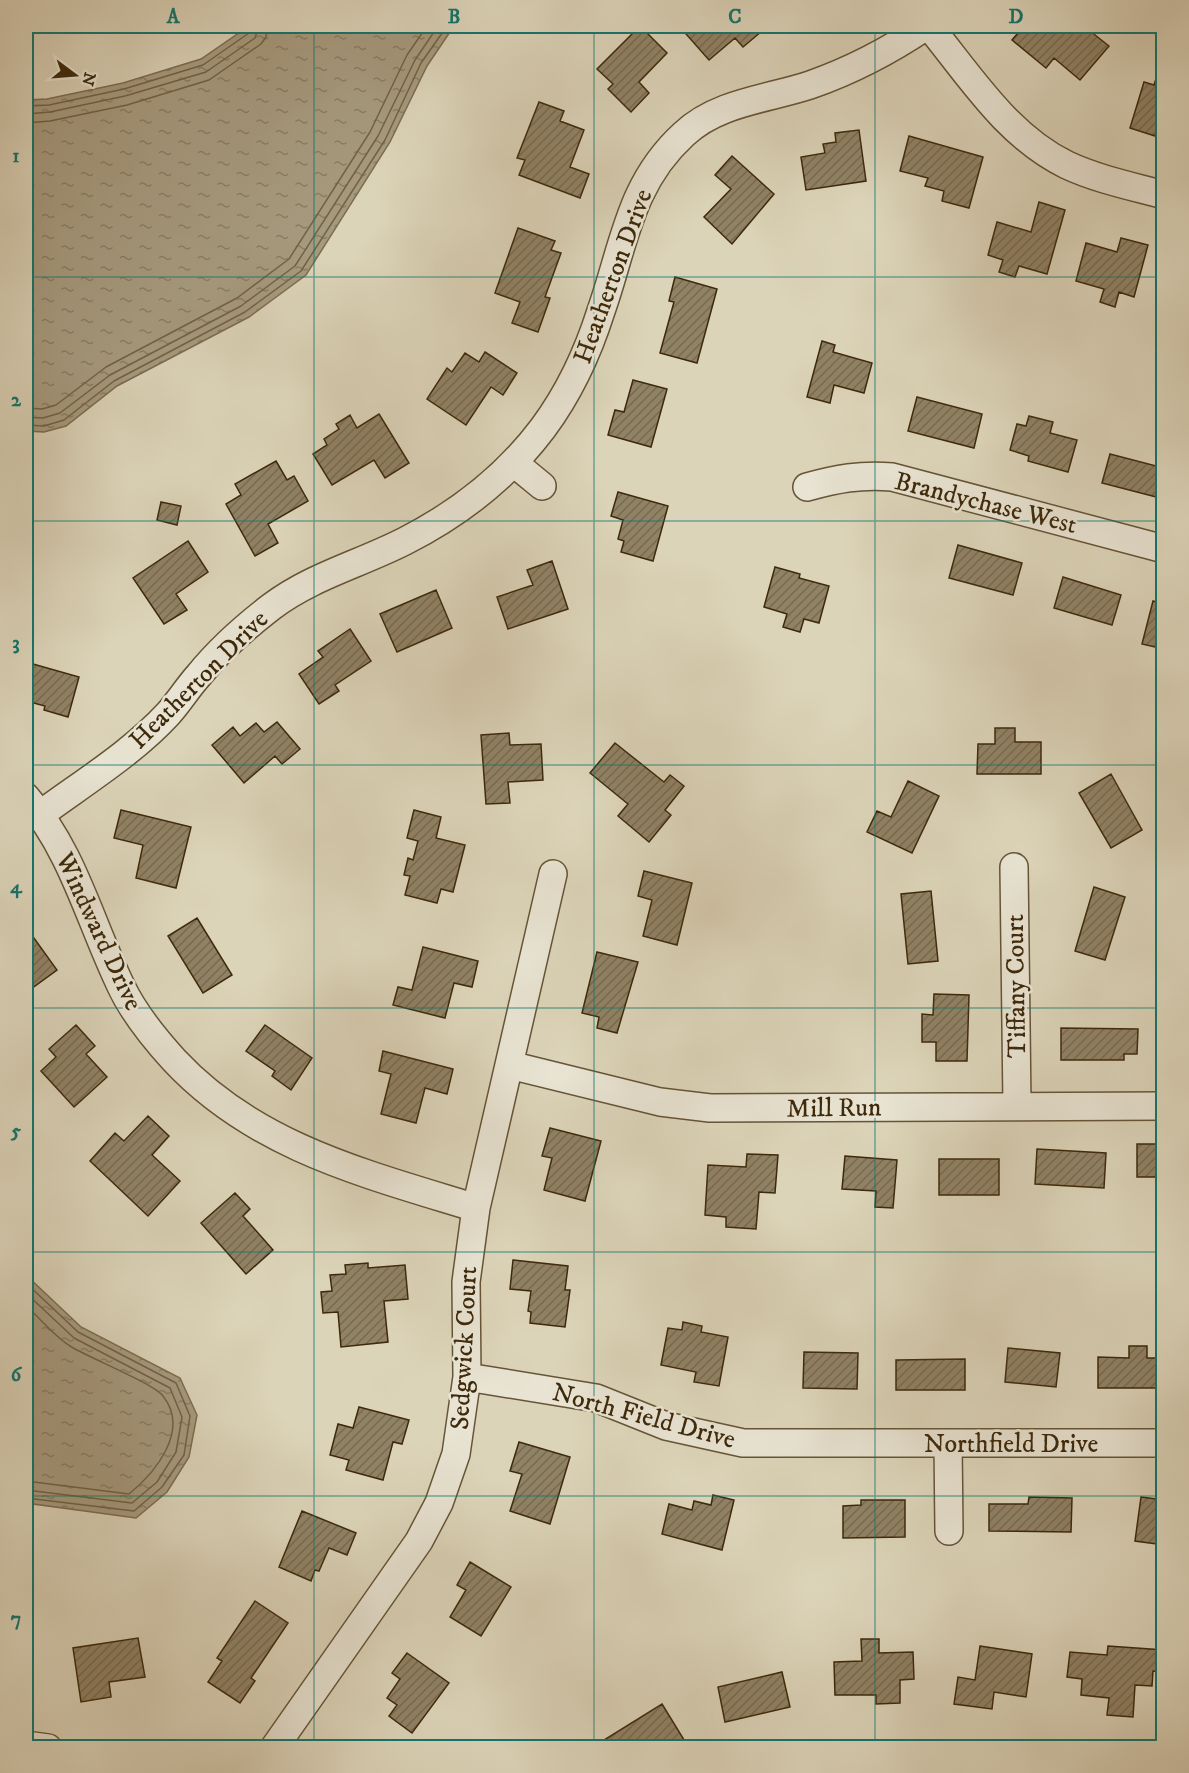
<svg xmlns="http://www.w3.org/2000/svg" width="1189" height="1773" font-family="'IM FELL DW Pica',serif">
<defs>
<pattern id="water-ripples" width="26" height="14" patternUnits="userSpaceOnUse" patternTransform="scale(1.5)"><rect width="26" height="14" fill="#a69a7e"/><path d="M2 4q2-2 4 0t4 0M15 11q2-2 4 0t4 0" fill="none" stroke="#887e65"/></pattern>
<pattern id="building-hatch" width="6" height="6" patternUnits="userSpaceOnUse" patternTransform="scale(1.5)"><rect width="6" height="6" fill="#908265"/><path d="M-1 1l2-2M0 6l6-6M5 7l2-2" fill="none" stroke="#776a51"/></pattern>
</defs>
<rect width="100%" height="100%" fill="#dcd4b9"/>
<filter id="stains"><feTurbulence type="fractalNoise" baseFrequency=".00333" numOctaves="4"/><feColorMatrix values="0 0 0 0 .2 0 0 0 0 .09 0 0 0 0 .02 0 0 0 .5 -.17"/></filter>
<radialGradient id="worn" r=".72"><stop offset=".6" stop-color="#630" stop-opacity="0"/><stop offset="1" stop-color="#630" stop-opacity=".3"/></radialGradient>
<path fill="url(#water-ripples)" stroke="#7c6d50" stroke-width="1.5" d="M249,26H454L427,66L390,142L306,275L249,317L117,386L66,426L44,432L26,431V100L47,99L123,83L201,59Z
M26,1275L81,1327L180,1378L197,1415L189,1457L167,1492L136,1518L26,1503Z"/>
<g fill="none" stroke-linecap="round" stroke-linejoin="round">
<path stroke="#726244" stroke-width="1.5" d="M26,106L49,105L124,89L203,65L249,33L252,26
M26,114L50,112L125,96L206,72L255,38L259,26
M26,123L50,121L127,105L209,80L261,44L266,37L268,26
M26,408L42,409L56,405L106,367L237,298L289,259L370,132L407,55L427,26
M26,417L43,418L60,413L110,375L241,306L295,266L378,136L415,60L438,26
M26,425L44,426L64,420L114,381L245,312L301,271L385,140L421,63L447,26
M26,1283L78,1332L176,1383L190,1416L184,1455L162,1487L134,1511L26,1498
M26,1293L74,1338L170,1388L182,1417L176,1452L157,1482L132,1503L26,1490
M26,1305C40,1319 54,1336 70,1346C87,1357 155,1384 163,1396C190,1430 156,1472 129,1494L26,1481"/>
</g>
<path fill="url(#building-hatch)" stroke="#3d290b" stroke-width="1.5" d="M640,26L667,53L639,82L649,93L631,112L608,89L613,84L597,69Z
M679,26H768L743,47L735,38L709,60Z
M808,26H823L816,33Z
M1024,26H1037L1044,31L1048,26H1095L1090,31L1109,46L1080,80L1054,58L1046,68L1012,40Z
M1163,56L1164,116L1161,115L1155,136L1130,128L1144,82L1154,85Z
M539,102L564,111L560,121L584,130L570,167L589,174L580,198L519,175L525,160L517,158Z
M859,130L866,181L806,190L801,157L825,153L823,144L836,142L835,133Z
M909,136L983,157L969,208L942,201L944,191L925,186L928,178L900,171Z
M732,156L774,194L732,244L704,217L731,189L715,175Z
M1039,202L1065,210L1047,274L1019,266L1015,277L999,272L1003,260L988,255L997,222L1031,232Z
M518,228L555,241L551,250L561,253L545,297L550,298L538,332L512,323L520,302L495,293Z
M1121,238L1148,245L1134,297L1119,292L1115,307L1100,302L1104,289L1076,281L1086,243L1117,252Z
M675,277L717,289L697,363L660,353L674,302L669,301Z
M822,341L835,345L833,352L872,363L864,393L834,385L830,403L807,397Z
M485,352L517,373L503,395L491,387L466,425L427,399L447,368L452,372L465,353L479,362Z
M633,380L667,389L651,447L608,435L615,410L624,412Z
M917,397L982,414L974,448L908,431Z
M379,414L409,463L385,478L374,460L332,485L313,454L327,445L324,439L339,429L336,424L350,415L357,428Z
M1029,416L1053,422L1050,433L1077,440L1068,472L1028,461L1029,456L1010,450L1017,424L1026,426Z
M1110,454L1164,468V499L1102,483Z
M276,461L287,480L294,476L308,501L268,524L278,543L255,556L226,504L241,495L235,484Z
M618,492L668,506L653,561L621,552L624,541L618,539L623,520L611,516Z
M161,502L181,506L177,525L157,520Z
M188,541L208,572L176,594L187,610L164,624L133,578Z
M958,545L1022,563L1013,595L949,578Z
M552,561L568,609L508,629L497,597L533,585L527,570Z
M775,567L800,574L799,578L829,586L819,623L804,619L800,632L783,627L787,614L764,607Z
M1063,577L1121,595L1112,625L1054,608Z
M436,590L452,628L397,652L380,614Z
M1153,601L1164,604V649L1142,644Z
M350,629L371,661L335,685L339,691L319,704L299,674L323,657L318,651Z
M26,662L79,677L68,717L44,710L45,706L26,701Z
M277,722L300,749L282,764L275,756L244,783L212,745L233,727L240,736L256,723L264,732Z
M995,728H1015V742H1041V774H977L978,744H995Z
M509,733L510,745L541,744L543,780L508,782L510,803L486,804L481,735Z
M615,743L664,782L670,775L684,786L665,810L671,815L649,842L618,816L628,804L590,773Z
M1111,774L1142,830L1111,848L1079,793Z
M908,781L939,796L912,853L867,832L877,811L891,817Z
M121,810L191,827L176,888L136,878L143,845L114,838Z
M414,810L441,817L436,838L465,845L453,892L441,889L437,903L405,895L410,876L404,875L408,858L413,860L418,841L407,838Z
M644,871L692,883L677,945L643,936L652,900L638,896Z
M1094,887L1125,897L1105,960L1075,951Z
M931,891L938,961L908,964L901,894Z
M197,918L232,975L203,993L168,936Z
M26,927L57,970L28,991L26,987Z
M423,947L478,961L472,987L454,983L445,1018L393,1005L398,987L412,990Z
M597,952L638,962L617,1033L597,1028L599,1017L582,1013Z
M934,994L969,995L967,1061H936V1042H922V1014L933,1015Z
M76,1025L95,1046L86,1054L107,1077L74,1107L41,1071L56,1057L49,1049Z
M265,1025L312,1058L291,1090L272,1076L275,1071L246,1051Z
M1061,1028L1138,1029L1137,1054H1124V1060H1061Z
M383,1051L453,1069L447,1094L425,1088L416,1123L381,1114L391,1074L379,1071Z
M148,1116L169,1136L152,1155L180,1181L148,1216L90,1161L115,1133L124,1141Z
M550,1128L601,1141L585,1201L544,1190L552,1158L542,1156Z
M1137,1144H1164V1177H1137Z
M1037,1149L1106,1153L1104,1188L1035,1184Z
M747,1154L778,1155L775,1193L759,1192L756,1229L726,1227V1217L705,1215L708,1165L746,1167Z
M845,1156L897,1160L893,1208L875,1207L876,1191L842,1189Z
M939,1159H999V1195H939Z
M235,1193L250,1209L243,1216L273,1250L246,1274L201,1223Z
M513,1260L568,1266L565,1290H570L565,1327L530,1323L531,1312L528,1311L531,1291L510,1289Z
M368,1263V1268L405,1265L408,1299L384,1301L388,1342L341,1347L338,1312L323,1313L321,1292L332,1291L330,1275L346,1274L345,1265Z
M683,1322L702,1326L701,1332L728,1337L719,1386L694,1382L696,1372L661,1365L668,1328L682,1330Z
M1129,1346H1147V1358H1164V1388H1098V1357L1129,1358Z
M1008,1348L1060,1353L1056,1387L1005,1382Z
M804,1352L858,1353L857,1389L803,1388Z
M965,1359V1390H896V1360Z
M359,1407L409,1420L402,1444L393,1442L383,1480L346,1470L349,1460L330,1455L338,1424L353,1428Z
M519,1442L570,1457L550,1524L510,1511L522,1474L510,1471Z
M713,1495L734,1500L722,1550L662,1534L669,1504L692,1510L694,1501L711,1505Z
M1029,1497L1072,1498L1071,1532L989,1531V1504H1028Z
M1141,1497L1164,1500V1545L1135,1541Z
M861,1500H905V1537L843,1538V1506L861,1505Z
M302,1511L356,1533L347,1555L329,1548L319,1571L315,1570L311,1581L279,1567Z
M470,1562L511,1587L481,1636L450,1617L466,1590L457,1585Z
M255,1601L288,1623L251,1678L255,1681L240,1703L208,1682L222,1661L217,1658Z
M26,1632H31V1669L26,1670Z
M138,1638L145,1677L109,1682L111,1697L81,1702L73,1648Z
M861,1639H879V1653L913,1652L914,1679L900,1680V1703L876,1704V1695H835L834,1662L862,1661Z
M980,1646L1032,1654L1026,1697L994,1692L992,1709L954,1704L958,1677L975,1680Z
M1108,1646L1164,1650V1672L1153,1671L1152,1686L1135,1685L1133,1717L1107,1715L1109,1698L1081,1695L1082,1679L1067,1677L1070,1652L1107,1655Z
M407,1653L449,1683L412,1733L389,1716L397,1705L387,1698L400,1679L392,1673Z
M782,1672L790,1707L725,1722L718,1687Z
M662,1704L689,1748H608L604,1740Z"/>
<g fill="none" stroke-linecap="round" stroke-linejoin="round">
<defs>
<path id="street" d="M929,26C970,76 1007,136 1067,165C1097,179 1131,186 1164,195
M514,463L542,486
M807,487C836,479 861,474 892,477L1164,549
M26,797C73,851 90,922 121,986C134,1014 154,1038 174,1060C255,1147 366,1174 476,1208
M41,814C83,783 132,753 168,714C179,702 188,687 199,675C220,649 245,627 271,607C312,576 360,564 405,541C458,514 507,476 543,428C569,393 588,352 601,311C624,246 629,184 684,134C718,102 768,99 810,85C853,70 889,51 926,26
M1014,867L1017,1105
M510,1065L660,1102L710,1108L1164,1106
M467,1377L596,1398L666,1426L743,1443H1164
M948,1443L949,1531
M26,1745L48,1748
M274,1748L419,1541L439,1503L456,1454L467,1377L466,1282L476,1208L553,874"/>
</defs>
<use href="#street" stroke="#655436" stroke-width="30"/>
<use href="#street" stroke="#e8e3d2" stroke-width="27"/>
</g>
<path fill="none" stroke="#0f766e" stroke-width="1.5" stroke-opacity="0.55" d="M314,26V1748M594,26V1748M875,26V1748M26,277H1164M26,521H1164M26,765H1164M26,1008H1164M26,1252H1164M26,1496H1164"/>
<g text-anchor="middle" stroke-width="5" stroke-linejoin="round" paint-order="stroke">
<g font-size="26" fill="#3d290b" stroke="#e8e3d2">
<text transform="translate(612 276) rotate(-70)" y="9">Heatherton Drive</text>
<text transform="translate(986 502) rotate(14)" y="9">Brandychase West</text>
<text transform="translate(198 679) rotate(-45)" y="9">Heatherton Drive</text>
<text transform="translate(100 931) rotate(65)" y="9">Windward Drive</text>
<text transform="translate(1015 986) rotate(-91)" y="9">Tiffany Court</text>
<text transform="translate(834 1107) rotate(-1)" y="9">Mill Run</text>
<text transform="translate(463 1348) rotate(-87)" y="9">Sedgwick Court</text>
<text transform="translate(644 1415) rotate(15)" y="9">North Field Drive</text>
<text x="1011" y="1452">Northfield Drive</text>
</g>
</g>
<rect width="1189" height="1773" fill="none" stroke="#dcd4b9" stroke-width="66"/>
<g transform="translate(75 75) rotate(106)" stroke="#e8e3d2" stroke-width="4.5" paint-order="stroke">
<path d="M0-4.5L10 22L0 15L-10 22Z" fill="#3d290b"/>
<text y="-9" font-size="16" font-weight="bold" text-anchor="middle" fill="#3d290b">N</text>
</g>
<rect x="33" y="33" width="1123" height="1707" fill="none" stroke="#0f766e" stroke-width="2"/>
<g font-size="20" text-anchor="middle" font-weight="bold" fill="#0f766e">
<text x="173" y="23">A</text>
<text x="454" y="23">B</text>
<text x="735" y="23">C</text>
<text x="1016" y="23">D</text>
<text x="16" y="162">1</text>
<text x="16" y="406">2</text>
<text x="16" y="649">3</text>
<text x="16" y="893">4</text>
<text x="16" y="1137">5</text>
<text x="16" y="1381">6</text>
<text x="16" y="1625">7</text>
</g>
<rect width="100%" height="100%" filter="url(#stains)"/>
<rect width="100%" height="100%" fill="url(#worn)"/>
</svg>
